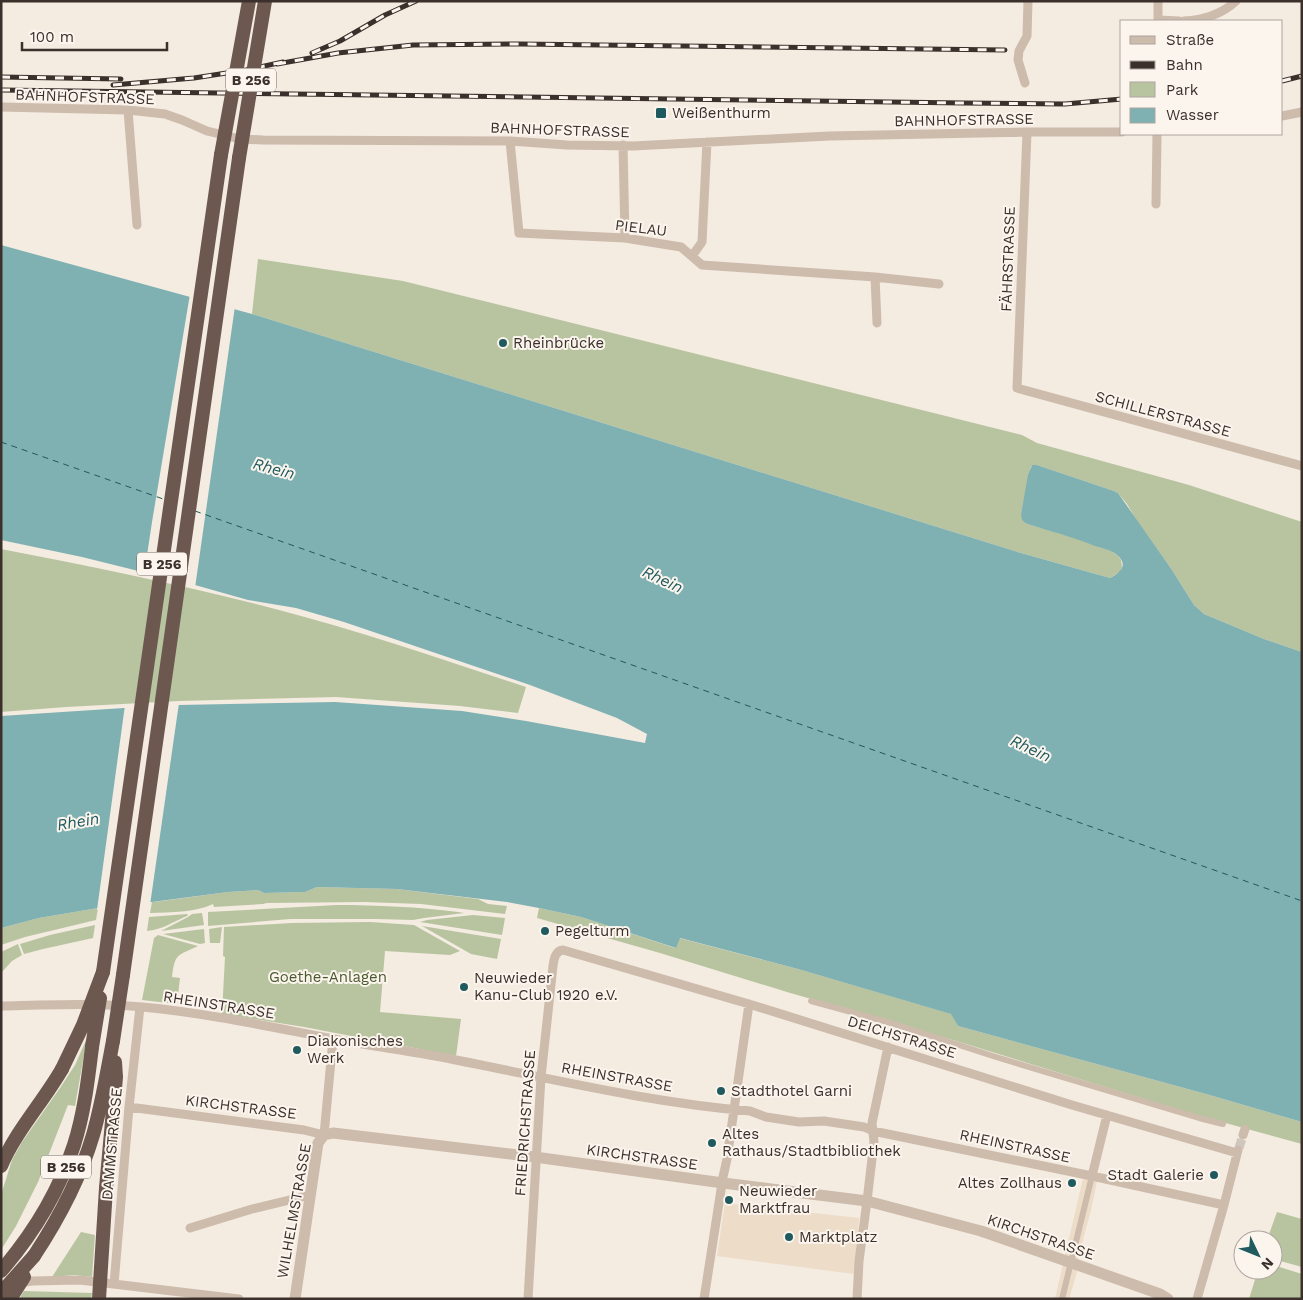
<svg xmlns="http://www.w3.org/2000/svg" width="1303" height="1300" font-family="'Work Sans',sans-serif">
<rect width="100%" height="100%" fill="#f4ebe1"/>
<path fill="#b8c4a0" d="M258,259L403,281L1022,435L1037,443L1189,485L1302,522V652L1264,639L1204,614L1194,605L1172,570L1137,521L1127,504L1118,493L1114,491L1037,465L1031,466L1021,514L1027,524L1076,538L1111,551L1118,556L1121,560L1122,567L1121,571L1110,578L1021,553L252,314Z
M1,549C94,567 188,586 279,610C363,632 444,660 526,687L518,713L460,706L336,697L179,701L66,707L1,712Z
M317,887L397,889L478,899L488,904L507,906L505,914L421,904L364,902L267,903L263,904L214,907L213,904C194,913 171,912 150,913L152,902L162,901L228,892L258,890L264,893L305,892Z
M337,905C377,905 418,907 458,912L464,913L424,918L413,920L377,919H290L208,926V912Z
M98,908L96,920L25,937L1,945V928L39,918Z
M539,908L581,917L675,948L679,938L798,969L952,1014L958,1026L1206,1094L1302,1122V1144L1196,1115L953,1040L787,992L660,953L537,918Z
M202,913L204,925L161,931L188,917L192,914Z
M187,914L188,915L187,916C173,922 161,930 147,931L149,917Z
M473,915L505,918L502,935L420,922L427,920Z
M370,922L414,925L460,951L450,955L385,951L380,1012L461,1019L456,1056L304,1027L222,1014L225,957L223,956L224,927L292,923Z
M95,925L93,938L43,949L24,954L20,944L50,935Z
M422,926L501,939L497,959L471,954Z
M222,927L220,943H210L209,929Z
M204,929L205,943L200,944L163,934Z
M158,935L198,946C177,956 175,953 172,977L180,978L177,1004L142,1000L154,938Z
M18,944L22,955L12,961L1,973V952Z
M87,1038L75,1106L68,1105L38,1182L16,1226L1,1250V1195L12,1160L22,1142L60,1088L75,1065Z
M1277,1212L1302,1219V1267L1273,1259V1240H1267Z
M81,1232L95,1235L92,1277L75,1275L52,1277Z
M1273,1265L1302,1274V1299H1249L1258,1270H1273Z
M24,1291L92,1293L91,1299H19Z"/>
<path fill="#ecdcc8" d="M1084,1174L1098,1177L1091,1210L1078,1258L1077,1272L1069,1299H1055Z
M725,1203L859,1218L854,1274L717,1256Z"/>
<path fill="#7fb0b2" d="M1,245L252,314L1021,553L1110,578C1120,573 1129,565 1117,555C1111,550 1102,548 1095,546C1073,537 1050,531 1027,524L1022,520L1021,514L1028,475L1032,465H1037L1114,491L1118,493L1172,570L1194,605L1204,614L1264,639L1302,652V1122L1206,1094L958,1026L951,1014L798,969L680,938L676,948L581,917L539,908L507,902L397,889L317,887L305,892L264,893L258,890L228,892L152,902L98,908L39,918L1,928V716L124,708L178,705L335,702L462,711L526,721L645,743L647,734L617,718L530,685L344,622L296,608L248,600L195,585L82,557L1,540Z"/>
<path fill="#f4ebe1" d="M190,294L235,306L195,588L144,575L152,522Z
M179,703L150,905L97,910L125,705Z"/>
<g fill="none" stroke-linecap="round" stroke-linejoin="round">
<path stroke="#1f5a5e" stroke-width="1" stroke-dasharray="6 5" stroke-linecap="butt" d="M1,442L166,500
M195,511L1302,901"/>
<path stroke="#cfc6bd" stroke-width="9" stroke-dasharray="9 4.5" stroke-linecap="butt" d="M1239,1148L1243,1135"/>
<path stroke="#cdbbac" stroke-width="6" d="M811,1001L891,1023L996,1057L1199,1118L1223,1124
M1062,1299L1092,1176"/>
<path stroke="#cdbbac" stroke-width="9" d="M1158,20L1179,21
M1158,21V1
M1184,21C1204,20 1221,15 1236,1
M1025,83L1018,60L1019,51L1027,36L1028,1
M1,107L128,110L165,114L182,120L207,131L240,139L263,140L510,141L567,145L633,146L829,136L1027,132H1122
M128,110L137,225
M1282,116L1302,112
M1027,132L1017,388L1302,466
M510,141L519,233L625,238L681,247L702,265L875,277L939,284
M623,145L625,238
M1156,204L1157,134
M692,256L702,242L707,142
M875,277L877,323
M1,1006C48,1005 95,1003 142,1007C207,1013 270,1027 334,1039C376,1047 419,1052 461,1061C557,1080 652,1103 750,1111L766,1117L799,1122L824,1121L864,1127L873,1131L1092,1176L1224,1205
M129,1107L304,1130L324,1135L333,1039
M1243,1135L1245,1129
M1092,1176L1107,1115
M190,1228L252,1209L310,1195
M18,1283L32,1281L80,1280L239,1299
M114,1284L129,1107L140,1007
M528,1299L541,1077L553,966C554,959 555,951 563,950L749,1004L1072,1105L1237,1153
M704,1299L723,1177L727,1159L749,1004
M857,1299L859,1261L867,1201L874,1142L872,1123L888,1047
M1197,1299L1224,1205L1238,1150"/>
<path stroke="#cdbbac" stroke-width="11" d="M295,1299L318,1143L324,1135L333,1133L535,1157L723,1183L867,1201L981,1231L1160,1294L1168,1299"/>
<path stroke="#6c584f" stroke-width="14" d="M103,972L221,155
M123,975L239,158
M1,1166C16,1131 43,1102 62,1069
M106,1188L116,1077L115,1062
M34,1256C59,1218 80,1179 93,1135C102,1104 107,1072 113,1041
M1,1271C33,1234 59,1191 74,1145C84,1114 88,1080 92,1047"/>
<defs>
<path id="rail" d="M312,53L340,41L385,15L416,1
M277,64L338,53L413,45L520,44L1005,50
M1,77L121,79
M1282,81L1302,76
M113,85L194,78L246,70L283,62
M1,90L964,103L1065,104L1122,99"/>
</defs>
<use href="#rail" stroke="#3b302b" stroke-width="5"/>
<use href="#rail" stroke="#fbf5ee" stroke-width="3" stroke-dasharray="9" stroke-linecap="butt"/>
<path stroke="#6c584f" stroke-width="14" d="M221,155L249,1
M239,158L265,1
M113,1041L123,975
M92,1047L100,998
M62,1069L83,1025L103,972
M1,1293L34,1256
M10,1299L24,1277
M99,1299L106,1188"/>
</g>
<g fill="#1f5a5e" stroke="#fbf5ee" stroke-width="2">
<rect x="655" y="107" width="12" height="12" rx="2.5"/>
<circle cx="503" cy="343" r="5"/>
<circle cx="545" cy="931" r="5"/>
<circle cx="464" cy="987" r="5"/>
<circle cx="297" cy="1050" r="5"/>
<circle cx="721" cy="1091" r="5"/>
<circle cx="712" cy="1143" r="5"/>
<circle cx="1214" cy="1175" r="5"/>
<circle cx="1072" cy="1183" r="5"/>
<circle cx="729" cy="1200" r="5"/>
<circle cx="789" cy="1237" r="5"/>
</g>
<g text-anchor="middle" stroke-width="4" stroke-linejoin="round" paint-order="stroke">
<g fill="#fbf5ee" stroke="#756b66" stroke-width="1">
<rect x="226" y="68.5" width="50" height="23" rx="4"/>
<rect x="137" y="552.5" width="50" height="23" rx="4"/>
<rect x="41" y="1155.5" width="50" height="23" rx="4"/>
</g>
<g font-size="14" font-weight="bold" fill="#3b302b">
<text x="251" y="85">B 256</text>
<text x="162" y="569">B 256</text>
<text x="66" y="1172">B 256</text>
</g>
<g font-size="15" fill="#3b302b" stroke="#fbf5ee">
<text transform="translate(85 97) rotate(2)" y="5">BAHNHOFSTRASSE</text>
<text transform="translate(964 120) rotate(-1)" y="5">BAHNHOFSTRASSE</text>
<text transform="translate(560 130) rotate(2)" y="5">BAHNHOFSTRASSE</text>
<text transform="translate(641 228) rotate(7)" y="5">PIELAU</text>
<text transform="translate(1008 259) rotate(-88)" y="5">FÄHRSTRASSE</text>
<text transform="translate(1163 414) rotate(15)" y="5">SCHILLERSTRASSE</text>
<text transform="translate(219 1005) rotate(9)" y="5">RHEINSTRASSE</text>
<text transform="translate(902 1037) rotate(17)" y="5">DEICHSTRASSE</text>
<text transform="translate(617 1077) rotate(10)" y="5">RHEINSTRASSE</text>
<text transform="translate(241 1107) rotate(7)" y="5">KIRCHSTRASSE</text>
<text transform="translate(525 1123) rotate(-86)" y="5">FRIEDRICHSTRASSE</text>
<text transform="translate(112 1144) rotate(-85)" y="5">DAMMSTRASSE</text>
<text transform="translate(1015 1146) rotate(12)" y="5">RHEINSTRASSE</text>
<text transform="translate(642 1157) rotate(8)" y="5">KIRCHSTRASSE</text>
<text transform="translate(294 1211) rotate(-80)" y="5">WILHELMSTRASSE</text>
<text transform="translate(1041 1237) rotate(19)" y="5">KIRCHSTRASSE</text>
</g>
<g font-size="15" fill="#3b302b" stroke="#fbf5ee" text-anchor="start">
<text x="672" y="118">Weißenthurm</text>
<text x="513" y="348">Rheinbrücke</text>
<text x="555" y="936">Pegelturm</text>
<text x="474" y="983">Neuwieder<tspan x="474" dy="17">Kanu-Club 1920 e.V.</tspan></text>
<text x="307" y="1046">Diakonisches<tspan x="307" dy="17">Werk</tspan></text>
<text x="731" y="1096">Stadthotel Garni</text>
<text x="722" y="1139">Altes<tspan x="722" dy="17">Rathaus/Stadtbibliothek</tspan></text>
<text x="1204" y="1180" text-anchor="end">Stadt Galerie</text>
<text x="1062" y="1188" text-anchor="end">Altes Zollhaus</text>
<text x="739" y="1196">Neuwieder<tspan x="739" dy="17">Marktfrau</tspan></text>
<text x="799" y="1242">Marktplatz</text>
</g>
<g font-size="15" fill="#4a5a2e" stroke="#fbf5ee">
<text x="328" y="982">Goethe-Anlagen</text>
</g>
<g font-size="16" font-style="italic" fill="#1f5a5e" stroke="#fbf5ee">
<text transform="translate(274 468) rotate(15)" y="6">Rhein</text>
<text transform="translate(663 579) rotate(25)" y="6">Rhein</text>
<text transform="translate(1031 748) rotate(25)" y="6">Rhein</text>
<text transform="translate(78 821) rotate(-10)" y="6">Rhein</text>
</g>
</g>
<rect width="1303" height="1300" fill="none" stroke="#3b302b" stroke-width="5"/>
<rect x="1120" y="20" width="162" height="115" fill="#fbf5ee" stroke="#aea6a0"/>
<rect x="1130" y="36" width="25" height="8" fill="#cdbbac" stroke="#aea6a0"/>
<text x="1166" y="45" font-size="15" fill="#3b302b">Straße</text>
<rect x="1130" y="61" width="25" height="8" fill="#3b302b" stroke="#aea6a0"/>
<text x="1166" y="70" font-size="15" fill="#3b302b">Bahn</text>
<rect x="1130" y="82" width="25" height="15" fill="#b8c4a0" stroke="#aea6a0"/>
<text x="1166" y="95" font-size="15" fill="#3b302b">Park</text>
<rect x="1130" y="108" width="25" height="15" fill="#7fb0b2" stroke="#aea6a0"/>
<text x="1166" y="120" font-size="15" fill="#3b302b">Wasser</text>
<g transform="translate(1258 1255) rotate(133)"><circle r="24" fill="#fbf5ee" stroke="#aea6a0"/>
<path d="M0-4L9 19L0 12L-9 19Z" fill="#1f5a5e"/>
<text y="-8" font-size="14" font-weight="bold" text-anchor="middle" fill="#3b302b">N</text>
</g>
<path d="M22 42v8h145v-8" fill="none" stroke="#3b302b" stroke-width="2.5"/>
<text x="30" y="42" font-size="15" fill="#3b302b" stroke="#fbf5ee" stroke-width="4" paint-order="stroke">100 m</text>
</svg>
